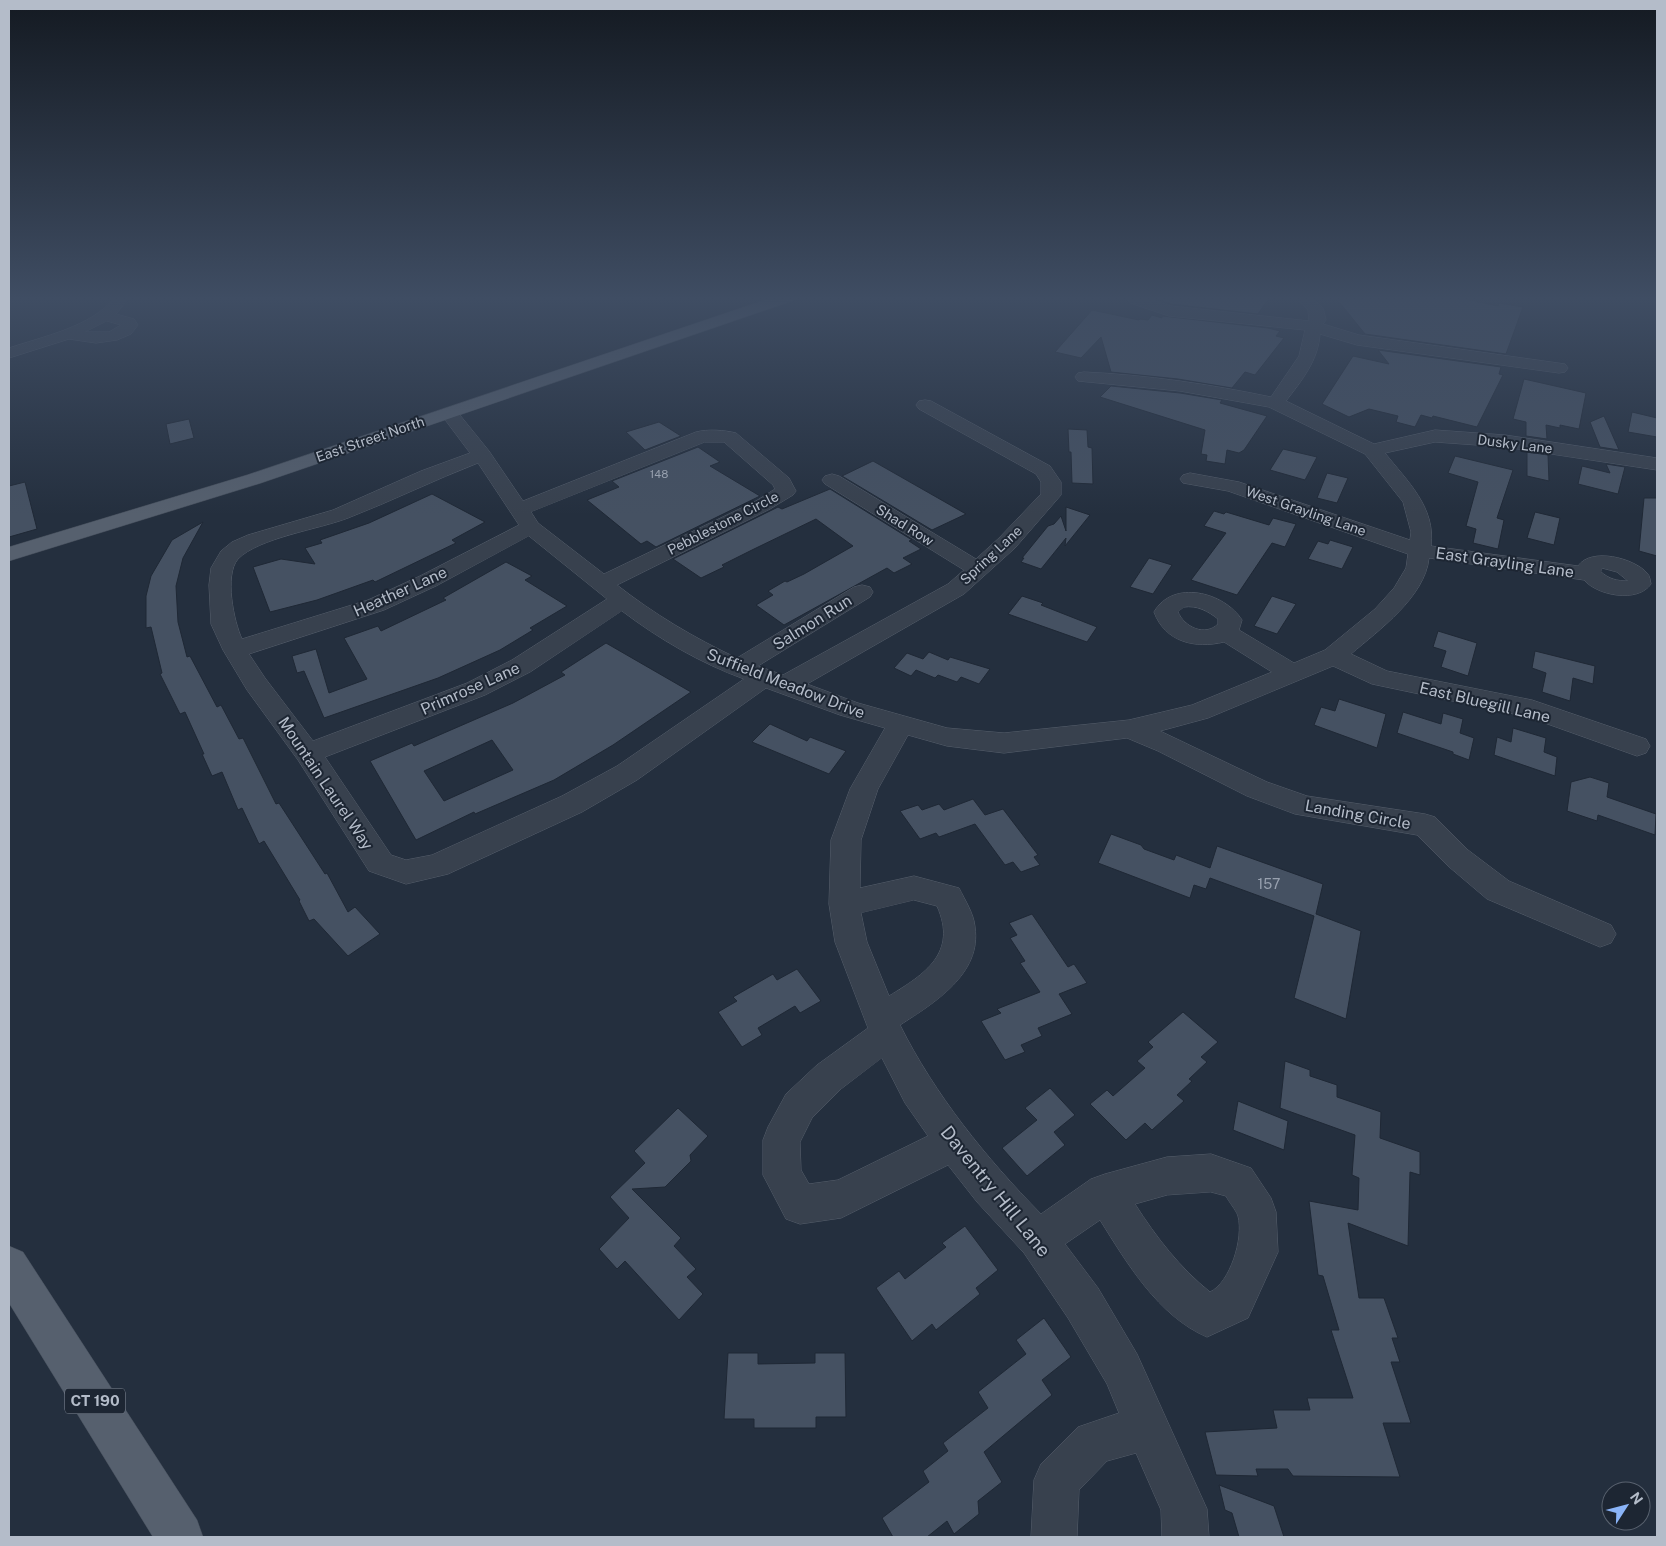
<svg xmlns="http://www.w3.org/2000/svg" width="1666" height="1546" font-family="'Public Sans',sans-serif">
<rect width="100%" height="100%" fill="#242f3e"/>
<path fill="#455162" stroke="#1f2835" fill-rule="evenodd" d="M1164,298H1269L1258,314L1171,304L1163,302Z
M1336,298H1460L1498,306L1499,303L1523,307L1506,354L1365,334Z
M1092,310L1139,320L1140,319L1148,320L1152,315L1162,318V316L1268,328L1280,331L1276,336L1284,338L1255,375L1245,372L1232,388L1178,379L1111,372L1101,337L1081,358L1055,352Z
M1378,350L1501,367L1499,374L1503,375L1477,427L1433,416L1432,418L1421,415L1415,427L1396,422L1398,416L1369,409L1349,417L1322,404L1353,356L1389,364Z
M1524,379L1586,393L1579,429L1560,425V428L1546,425L1547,439L1526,436V422L1513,419Z
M1111,386L1180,393L1222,400L1220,403L1267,416L1244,450L1239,453L1227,450L1225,464L1206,461L1207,455L1201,454L1205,430L1100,397Z
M1632,412L1657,418V437L1628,432Z
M1604,416L1619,450L1600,447L1590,422Z
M189,419L194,438L170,444L166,424Z
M659,422L681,436L645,450L626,432Z
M1068,429L1087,430L1088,447L1092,448L1093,484L1072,483L1071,452H1069Z
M698,447L720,462L710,466L760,496L656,547L647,541L641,544L587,500L619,487L612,481Z
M1283,449L1317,457L1305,480L1270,470Z
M1527,452L1548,455L1549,481L1527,476Z
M1455,456L1513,470L1497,518L1504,520L1498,549L1473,543L1476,529L1466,526L1478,482L1448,473Z
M873,461L966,514L932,530L842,476Z
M1606,464L1625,467L1618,494L1578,484L1582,466L1610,473Z
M1327,473L1348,478L1337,503L1317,498Z
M25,482L37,529L9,537V486Z
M830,489L912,540L909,541L921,549L903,558L912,564L894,573L887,568L784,625L756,605L773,595L768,591L785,581L787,582L804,574L853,546L816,519L754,549L722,565L724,567L701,578L673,559L778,507L782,509Z
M432,494L485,522L452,540L456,543L375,582L373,580L317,600L270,612L253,567L281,559L315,564L305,548L322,543L320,540L369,523Z
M1644,498H1657V556L1639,551Z
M1066,507L1090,515L1065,546L1066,538L1041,569L1021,562L1024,558H1022L1048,526L1054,524L1061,516L1066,531Z
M1214,511L1224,514L1226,512L1269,525L1273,518L1296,524L1285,547L1272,543L1237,595L1191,580L1226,533L1204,526Z
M1535,512L1560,518L1554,545L1527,538Z
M203,522L183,558L176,586L178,622L187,657L190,656L217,707L221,705L239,739L243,738L276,804L279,803L325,874L327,873L348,912L355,907L380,934L348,956L314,919L309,921L299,901L300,900L264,841L259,844L242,808L238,810L222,772L212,776L202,754H204L185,712L180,714L160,674L162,673L151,627L146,628V596L151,576L172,540Z
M1330,540L1353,547L1342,569L1308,559L1318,541L1328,544Z
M1149,558L1172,565L1153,594L1130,587Z
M506,562L532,576L525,580L567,606L530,628L533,630L500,650L438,678L324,718L304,671L297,673L292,656L316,649L329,693L367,679L344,638L378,626L381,631L446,600L443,598Z
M1022,596L1043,603L1041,605L1097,627L1087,642L1008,614Z
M1272,596L1296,604L1277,634L1254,626Z
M1438,631L1477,643L1468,676L1441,667L1446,651L1433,647Z
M606,643L691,692L613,745L554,780L475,814L474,812L416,840L370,761L412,743L414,746L513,703L565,675L561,672ZM492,740L513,770L444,801L424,771Z
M1535,651L1595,666L1593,684L1573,678L1570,701L1542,692L1546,673L1532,668Z
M929,652L948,660L950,657L990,669L979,684L961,677L957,682L938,675L935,678L916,670L911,676L894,668L907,653L923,659Z
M1339,699L1386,714L1377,748L1314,725L1321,707L1335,711Z
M1403,712L1441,724L1443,713L1463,719L1460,733L1474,738L1469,760L1453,754V752L1397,733Z
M770,724L807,741L810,737L846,751L829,774L752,742Z
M1513,728L1546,738L1544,752L1557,757L1555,776L1494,755L1497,737L1511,742Z
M1590,777L1609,783L1607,797L1656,814L1655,835L1598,815L1597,821L1567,811L1571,782Z
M973,799L985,815L1003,809L1038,855L1034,857L1040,865L1021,872L1013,862L1005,865L975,824L939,837L936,833L920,839L900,811L918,805L922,810L939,804L944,810Z
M1111,834L1141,845L1144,849L1174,860L1176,855L1210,868L1217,846L1323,884L1316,914L1361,931L1346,1019L1294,998L1314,916L1210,878L1206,889L1194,885L1190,898L1098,863Z
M1032,914L1068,967L1074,964L1087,983L1059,994L1072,1014L1038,1028L1042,1036L1021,1045L1025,1052L1005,1060L981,1021L1001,1013L997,1009L1040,992L1020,963L1025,961L1010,938L1017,935L1009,923Z
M797,969L821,1001L800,1013L795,1006L758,1028L762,1035L742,1047L718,1012L737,1001L733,997L773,974L777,980Z
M1183,1012L1218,1042L1201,1057L1207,1062L1189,1079L1192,1081L1177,1095L1184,1101L1152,1130L1145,1123L1126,1140L1090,1104L1107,1090L1113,1096L1145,1068L1137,1061L1153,1047L1148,1042Z
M1285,1061L1310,1070V1076L1337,1085V1097L1381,1112L1380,1138L1420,1152V1175L1410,1172L1408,1246L1348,1223L1359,1298H1384L1398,1338H1392L1400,1362H1391L1411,1423H1383L1400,1477L1293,1476L1288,1469H1256L1258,1476L1216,1475L1205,1432L1277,1428L1273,1410H1310L1307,1398H1353L1331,1330H1339L1323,1276L1318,1275L1309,1201L1358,1210L1359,1178L1352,1175L1355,1135L1280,1108Z
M1050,1088L1075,1115L1054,1132L1065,1145L1027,1176L1002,1148L1037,1120L1025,1108Z
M1238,1101L1288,1121L1284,1150L1233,1130Z
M678,1108L708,1136L690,1155L691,1161L665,1187L632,1189L681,1238L674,1246L696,1269L687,1277L703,1294L679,1320L625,1261L617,1269L599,1249L629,1218L610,1197L645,1163L634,1151Z
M965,1226L998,1270L976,1288L980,1294L936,1330L932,1324L912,1341L876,1288L899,1271L905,1279L946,1247L942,1243Z
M1044,1318L1071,1357L1042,1380L1052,1395L984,1452L1002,1482L978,1501L979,1514L954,1534L947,1521L927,1537H893L882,1518L929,1482L923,1471L948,1451L943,1443L988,1408L978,1392L1026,1354L1016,1340Z
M728,1353H758V1364L815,1363V1353H845L846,1417H816V1428H754V1419H724Z
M1219,1485L1274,1506L1284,1537H1239L1232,1513L1225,1510Z"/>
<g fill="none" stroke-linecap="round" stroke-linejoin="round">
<defs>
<path id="minor" d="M114,298H129L116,314L134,319L138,325L131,334L117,340L96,343L69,339L9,358V348C41,337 92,327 114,298ZM107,321L121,325L109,332H85Z
M1128,298H1146L1171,306L1309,321L1308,310L1297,298H1313L1323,308L1326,320L1323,324L1359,335L1565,364L1568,368L1565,372L1559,373L1357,345L1320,334C1318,361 1302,380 1286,401L1374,444L1435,430L1505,435L1657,458V470L1505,447L1435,442L1385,453C1407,481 1436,507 1431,546L1578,566C1591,547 1634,558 1647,573C1650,576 1650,580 1651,584C1638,603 1598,596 1584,580L1429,558C1425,597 1379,630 1351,654L1387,671L1532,700L1646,739L1650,746L1646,753L1637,756L1528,717L1372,684L1333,666L1208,718L1160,731L1267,782L1307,796L1425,814L1435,817L1468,850L1509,881L1611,925L1616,934L1611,943L1600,947L1487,899L1448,866L1417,835L1295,814L1247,796L1158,751L1127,738L1004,753L947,746L908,735L878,789L861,840L860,888L914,876L959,888C965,900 974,914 975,927C982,974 934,1003 900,1025C935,1095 986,1158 1041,1214L1091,1179L1105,1174L1167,1157L1211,1154L1251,1168L1271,1198L1276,1212L1278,1252L1248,1318L1207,1337C1158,1316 1127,1263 1100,1220L1065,1244L1098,1288L1137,1354L1207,1509L1209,1537H1162L1161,1510L1136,1453L1107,1461L1079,1490L1077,1537H1031L1034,1480L1041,1464L1078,1427L1119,1413L1107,1384L1068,1318L1024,1253L977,1202L948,1165L841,1218L800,1224L786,1219L763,1175V1140L768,1127L786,1094L817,1065L868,1028L835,942L829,904L831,840L850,789L885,728L840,715L766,688L637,780L582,812L448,874L406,884L369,871L298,760L247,690L223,650L211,624L209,585L211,568L221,551L232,542L248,535L333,510L421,471L470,453L440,413L443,409L449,408L455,409L489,451L523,501L696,432C708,429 724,430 736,433L789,478L796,491L793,495L770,509L617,585C654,614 694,638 737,658L854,587L862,585L870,587L873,592L870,597L758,666L783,675L948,584L964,570L825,484L822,480L825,476L832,474L839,476L976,559L999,538L1041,494V482L1036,474L919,409L916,405L919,401L925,400L931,401L1050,466L1061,482V495L1015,548L964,594L807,684L858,703L947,728L1004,733L1129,720L1192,705L1272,672L1224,642C1195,649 1165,642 1154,612C1173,579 1224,592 1242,620L1239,630L1294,663L1325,650L1375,609L1394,588L1406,568L1408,554L1228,491L1183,483L1180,479L1183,475L1190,473L1239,482L1410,540L1411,532L1403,502L1365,454L1269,407L1180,391L1078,381L1075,377L1078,373L1084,372C1147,375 1209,384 1271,397L1299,356L1305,330L1169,316L1130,303ZM705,442H724L773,485L775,489L756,501L604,574L538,523L531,512ZM478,463L519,525L420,576L368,600L242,639C234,622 224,575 238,559C258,538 320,529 348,518C392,501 434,480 478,463ZM529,536L607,599L512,660L467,683L313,741L265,678L249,654L384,610L436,586ZM1602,568L1617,572L1628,581C1617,581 1609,579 1601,572ZM1184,607C1197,605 1208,611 1218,619V624C1205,637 1184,627 1178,612ZM622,611C659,639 700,663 744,679L617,766L562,796L432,855L406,860L391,855L325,757L485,695L530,672ZM914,900L937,906C958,953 925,974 889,996L867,942L861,913ZM882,1058L905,1103L928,1136L838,1180L809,1184L801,1170L800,1142L812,1118L841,1089ZM1211,1192L1226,1196C1229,1202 1236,1210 1238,1216C1244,1238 1230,1283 1210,1292C1180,1268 1156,1237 1135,1204L1167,1195Z"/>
<path id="major" d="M771,298H794L792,301L261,483L9,561V547L247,475Z
M9,1246L23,1252L197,1520L203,1537H153L9,1303Z"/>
</defs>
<use href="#minor" stroke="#565f6c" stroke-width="1"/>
<use href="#major" stroke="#414a57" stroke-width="1"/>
<use href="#minor" fill="#38414e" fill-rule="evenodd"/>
<use href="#major" fill="#56606e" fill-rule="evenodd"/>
</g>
<linearGradient id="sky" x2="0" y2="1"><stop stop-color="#141a22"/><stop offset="0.58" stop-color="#3f4d63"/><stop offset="1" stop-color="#3f4d63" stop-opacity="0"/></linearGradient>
<rect width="1666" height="515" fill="url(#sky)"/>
<g text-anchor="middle" stroke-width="4" stroke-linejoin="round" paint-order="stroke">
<g font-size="11" fill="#98a1af">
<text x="659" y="478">148</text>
</g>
<g font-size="14" fill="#b4bcc9" stroke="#1d2633">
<text transform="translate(370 439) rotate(-19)" y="5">East Street North</text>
<text transform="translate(1515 444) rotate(7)" y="5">Dusky Lane</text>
<text transform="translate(1306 511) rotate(19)" y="5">West Grayling Lane</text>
<text transform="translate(723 523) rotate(-27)" y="5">Pebblestone Circle</text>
<text transform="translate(905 525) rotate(32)" y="5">Shad Row</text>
<text transform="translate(991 555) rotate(-43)" y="5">Spring Lane</text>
</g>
<g font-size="14" fill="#98a1af">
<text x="1269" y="889">157</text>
</g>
<rect fill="#1d2633" stroke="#878f9c" stroke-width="1" x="65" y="1388.5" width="60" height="25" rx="4"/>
<g font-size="15" font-weight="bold" fill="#b4bcc9">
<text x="95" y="1406">CT 190</text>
</g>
<g font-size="16" fill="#b4bcc9" stroke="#1d2633">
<text transform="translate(1505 562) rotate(8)" y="6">East Grayling Lane</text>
<text transform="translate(400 591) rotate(-24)" y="6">Heather Lane</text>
<text transform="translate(812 622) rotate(-32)" y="6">Salmon Run</text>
<text transform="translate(786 683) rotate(21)" y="6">Suffield Meadow Drive</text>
<text transform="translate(470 688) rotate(-24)" y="6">Primrose Lane</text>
<text transform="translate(1485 702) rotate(13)" y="6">East Bluegill Lane</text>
<text transform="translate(326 783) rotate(56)" y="6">Mountain Laurel Way</text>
<text transform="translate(1358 814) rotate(10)" y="6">Landing Circle</text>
</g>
<g font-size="19" fill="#b4bcc9" stroke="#1d2633">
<text transform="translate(996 1191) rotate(51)" y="7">Daventry Hill Lane</text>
</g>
</g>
<rect width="1666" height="1546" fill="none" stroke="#b4bcc9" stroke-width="20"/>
<g transform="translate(1626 1506) rotate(54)"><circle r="24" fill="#1d2633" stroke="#59626f"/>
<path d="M0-4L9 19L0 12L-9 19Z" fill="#8ab4f8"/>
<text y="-8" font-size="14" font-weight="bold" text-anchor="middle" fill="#b4bcc9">N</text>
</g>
</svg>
